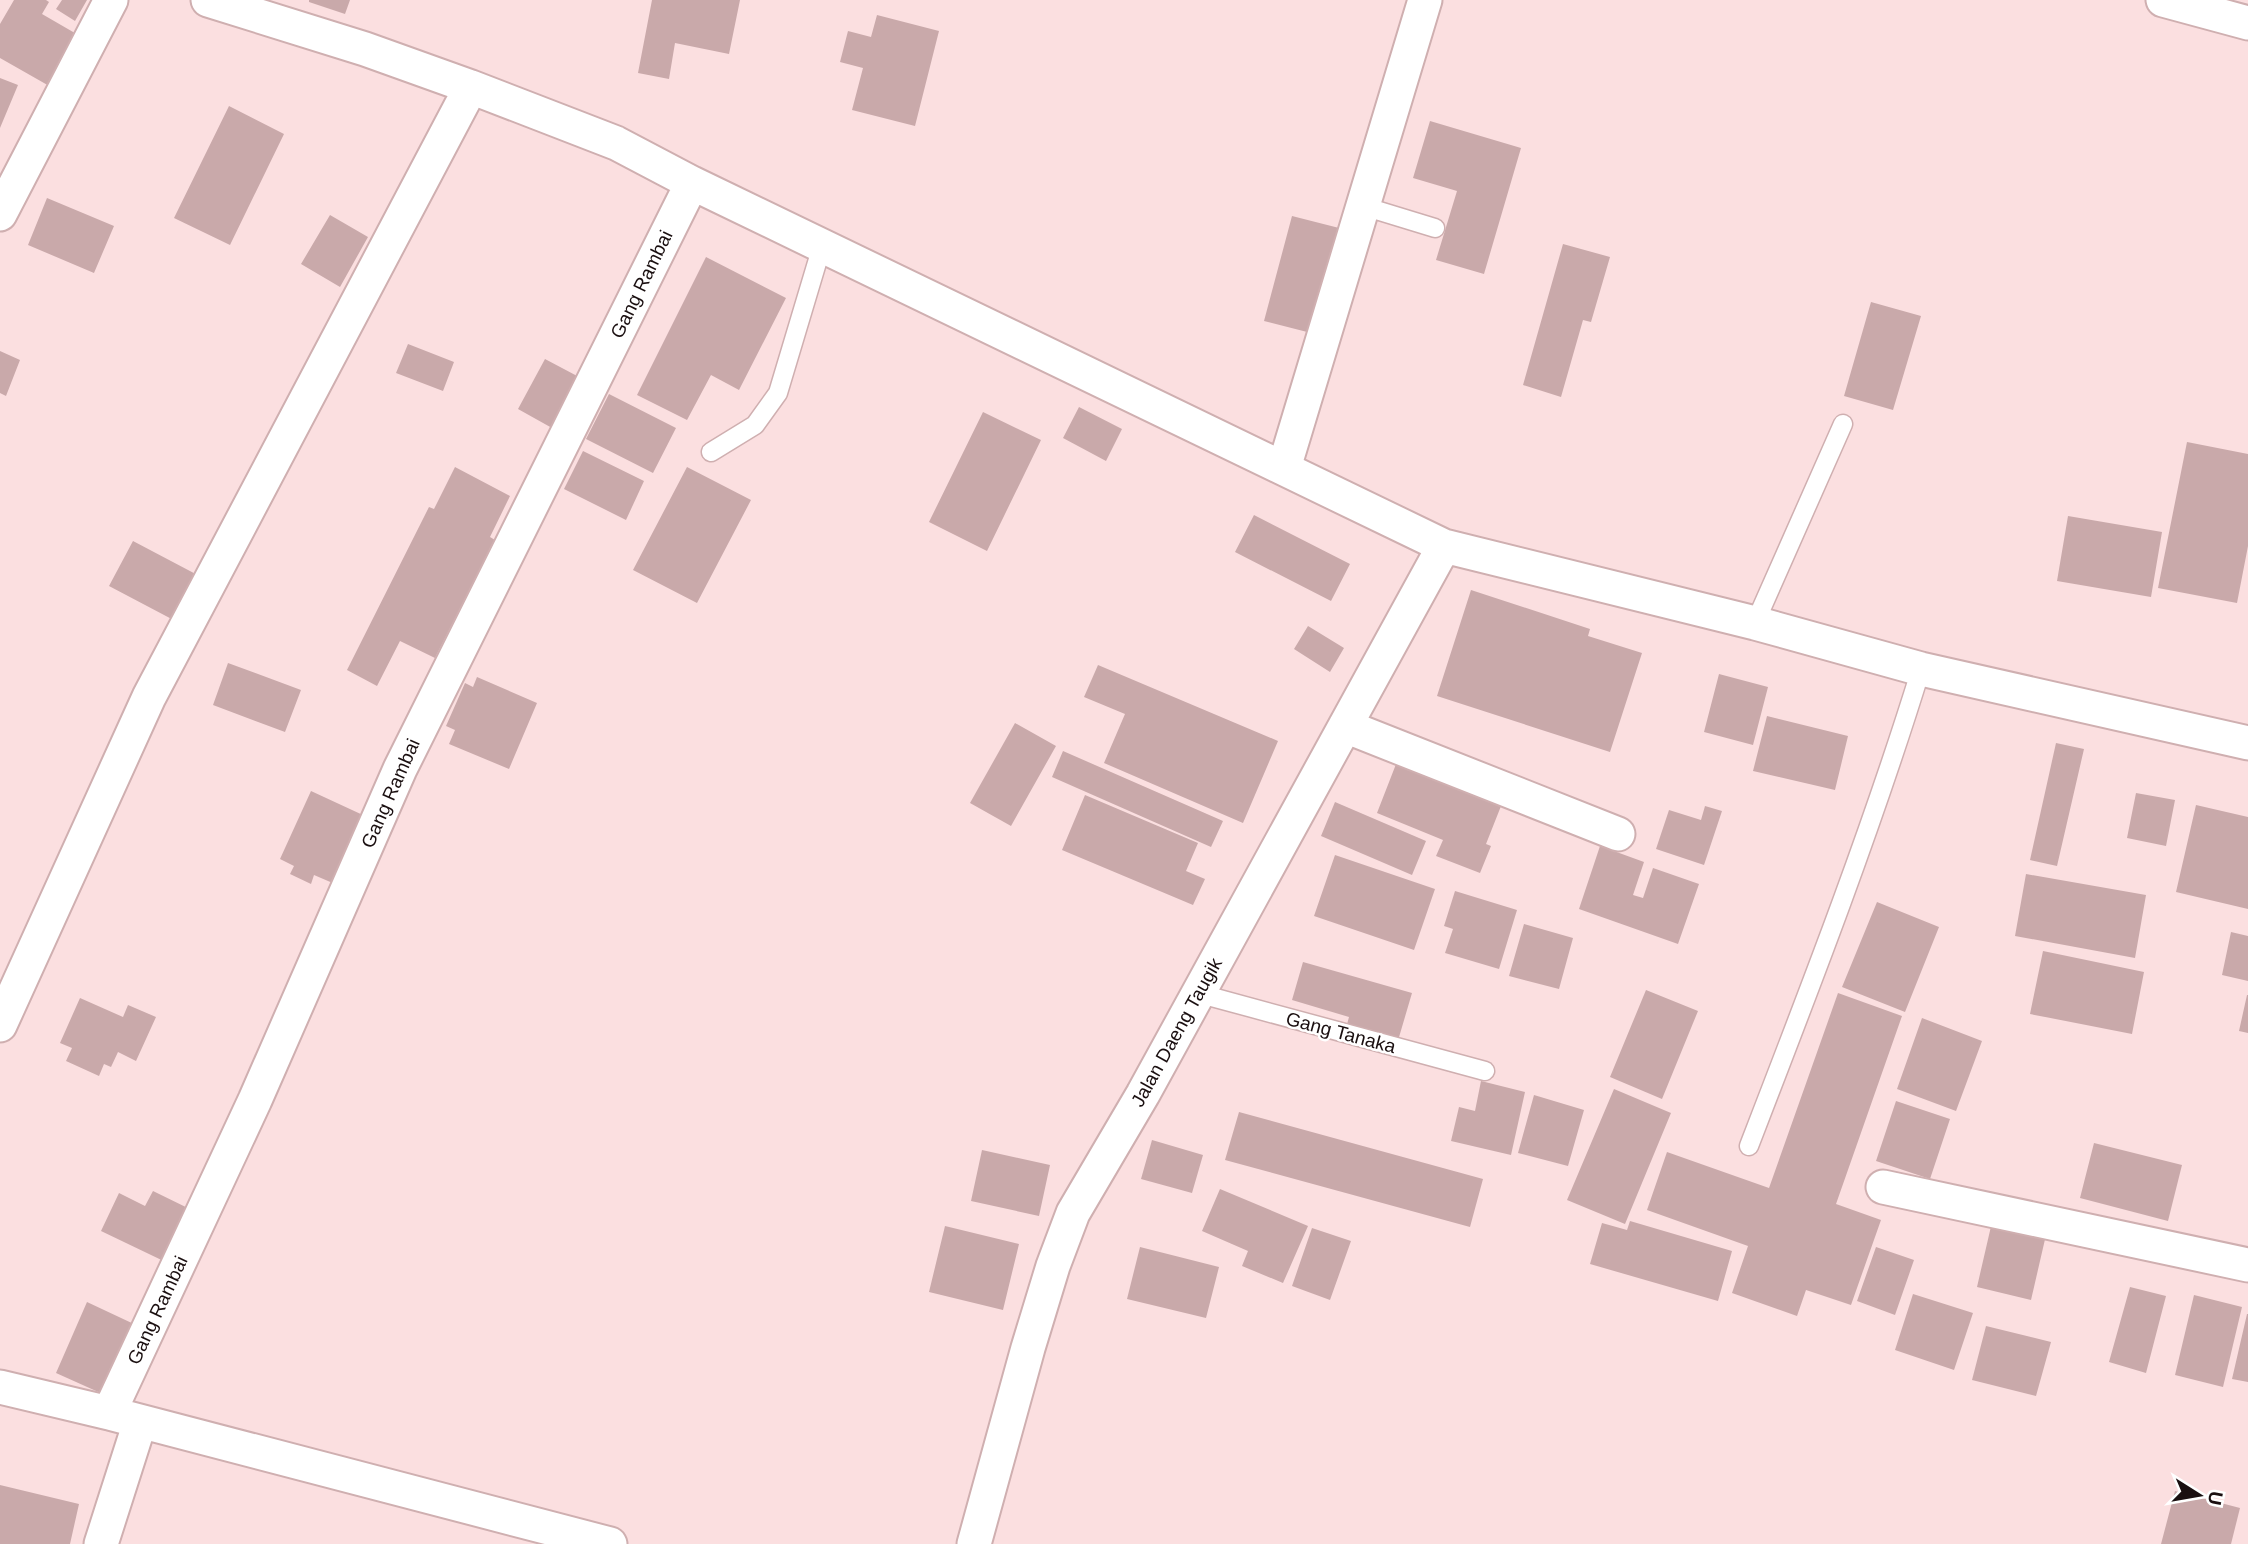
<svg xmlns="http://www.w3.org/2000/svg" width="2248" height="1544" font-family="Arial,sans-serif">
<rect width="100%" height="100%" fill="#fbdfe0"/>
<path fill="#c9a9aa" d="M14,0H46L49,2L42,14L80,36L51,87L0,58V24Z
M62,0H87L75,21L56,9Z
M309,0H350L345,14L309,2Z
M652,0H740L729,54L675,43L669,79L638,73Z
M877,15L939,31L915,126L852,110L863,68L840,62L848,31L871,37Z
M0,78L18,85L0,128Z
M229,106L284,134L230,245L174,218Z
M1430,121L1521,148L1484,274L1436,260L1457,191L1413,178Z
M47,198L114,226L94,273L28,245Z
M330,215L368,237L340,287L301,264Z
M1292,216L1343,229L1315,334L1264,321Z
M1563,244L1610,257L1591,322L1583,320L1561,397L1523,385Z
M706,257L786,298L739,390L711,375L687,420L637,395Z
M1871,302L1921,316L1893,410L1844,396Z
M408,344L454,362L443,391L396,373Z
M0,351L20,360L6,396L0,393Z
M545,359L579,377L552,428L518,409Z
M609,394L676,428L653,473L586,439Z
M1079,407L1122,429L1106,461L1063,438Z
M983,412L1041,440L987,551L929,522Z
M2187,442L2248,454V546L2237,603L2158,588Z
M583,451L644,481L626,520L564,489Z
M455,467L510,496L490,537L495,540L435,658L400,641L377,686L347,670L429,507L434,509Z
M687,467L751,500L697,603L633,570Z
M1254,515L1350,564L1331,601L1235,552Z
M2068,516L2162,532L2151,597L2057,581Z
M133,541L207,580L183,625L109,586Z
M1471,590L1590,629L1588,636L1642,653L1610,752L1437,696Z
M1308,626L1344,648L1330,672L1294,649Z
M228,663L301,690L285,732L213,705Z
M1098,665L1278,741L1243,823L1104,763L1125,714L1084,697Z
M1719,674L1768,687L1753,745L1704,732Z
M477,677L537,703L509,769L449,744L455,730L446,726L465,683L473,687Z
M1767,716L1848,736L1835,790L1753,771Z
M1015,723L1056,746L1011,826L970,803Z
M2056,743L2084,749L2057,866L2030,860Z
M1063,751L1223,821L1211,847L1052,777Z
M1398,759L1503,801L1486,844L1491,846L1480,873L1436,856L1443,840L1377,813Z
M311,791L365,816L335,884L314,875L311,884L290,874L294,866L280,859Z
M2136,793L2175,800L2166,846L2127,838Z
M1085,795L1198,843L1186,871L1205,879L1193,905L1062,850Z
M1335,802L1426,841L1412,875L1321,836Z
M2196,805L2248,817V909L2176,892Z
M1705,806L1722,811L1704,865L1656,849L1669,810L1701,820Z
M1600,846L1644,862L1633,895L1643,898L1653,868L1699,884L1678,944L1579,909Z
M1335,855L1435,889L1414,950L1314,916Z
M2026,874L2146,895L2135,958L2015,936Z
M1455,891L1517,910L1499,969L1445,953L1453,929L1444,926Z
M1877,902L1939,927L1905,1012L1842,987Z
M1524,924L1573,938L1559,989L1509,976Z
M2231,932L2248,936V981L2222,975Z
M2043,951L2144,972L2132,1034L2030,1014Z
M1303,962L1412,993L1397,1044L1346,1028L1349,1017L1292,1000Z
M1646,990L1698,1011L1662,1099L1610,1077Z
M1838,993L1902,1016L1836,1204L1881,1220L1851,1305L1806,1290L1797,1316L1732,1293L1748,1246L1647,1210L1667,1152L1769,1188Z
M2247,995H2248V1033L2239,1031Z
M80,998L123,1017L128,1005L156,1017L136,1061L118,1052L111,1067L104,1064L99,1076L66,1061L72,1048L60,1043Z
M1922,1018L1982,1041L1956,1111L1897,1089Z
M1481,1081L1525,1092L1511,1155L1451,1141L1459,1107L1475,1111Z
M1614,1089L1671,1113L1625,1224L1567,1200Z
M1534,1095L1584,1110L1568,1166L1518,1153Z
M1896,1101L1950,1119L1930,1179L1876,1161Z
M1239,1112L1483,1179L1470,1227L1225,1160Z
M1152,1140L1203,1155L1192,1193L1141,1179Z
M2094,1143L2182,1165L2168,1221L2080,1198Z
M982,1150L1050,1165L1039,1216L971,1201Z
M1220,1189L1308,1226L1283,1283L1242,1266L1248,1251L1202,1231Z
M153,1191L200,1214L174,1266L101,1231L119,1193L145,1206Z
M1630,1221L1732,1251L1718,1301L1590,1264L1602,1223L1627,1230Z
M1992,1222L2046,1235L2031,1300L1977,1287Z
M945,1226L1019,1244L1003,1310L929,1292Z
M1312,1228L1351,1241L1330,1300L1292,1286Z
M1140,1247L1219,1267L1206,1318L1127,1299Z
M1876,1247L1914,1260L1895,1315L1857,1301Z
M2130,1287L2166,1296L2146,1373L2109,1362Z
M1913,1294L1973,1313L1954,1370L1895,1350Z
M2194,1295L2242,1307L2223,1387L2175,1375Z
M87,1302L136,1325L105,1395L56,1373Z
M2247,1314H2248V1382L2232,1379Z
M1986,1326L2051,1342L2036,1396L1972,1380Z
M0,1485L79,1504L70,1544H0Z
M2175,1491L2240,1508L2231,1544H2161Z"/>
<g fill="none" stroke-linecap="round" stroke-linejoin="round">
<defs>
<path id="lane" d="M1363,206L1435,228
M711,452L755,425L778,393L822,246
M1755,623L1843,424
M1197,993L1485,1071
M1749,1146C1810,988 1871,831 1921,669"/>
<path id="street" d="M208,0L365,49L471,87L616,143L692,183L1444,546L1755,623L1921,669L2248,743
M2163,0L2248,23
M0,214L111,0
M1284,468L1425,0
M1345,726L1618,834
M0,1025L149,697L471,87
M1883,1187L2248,1265
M0,1387L109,1413L610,1544
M109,1413L255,1100L400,769L692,183
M101,1544L140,1422
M974,1544L1028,1348L1053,1266L1073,1213L1143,1094L1444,546"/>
</defs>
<use href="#lane" stroke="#cfafb0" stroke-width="21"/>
<use href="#street" stroke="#cfafb0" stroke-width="37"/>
<use href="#lane" stroke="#fff" stroke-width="18"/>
<use href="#street" stroke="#fff" stroke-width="33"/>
</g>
<g text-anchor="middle" stroke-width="5" stroke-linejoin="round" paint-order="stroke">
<g font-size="19" fill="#1a0f10" stroke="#fff">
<text transform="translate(641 284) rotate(-64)" y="7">Gang Rambai</text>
<text transform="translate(390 793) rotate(-66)" y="7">Gang Rambai</text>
<text transform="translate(1176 1032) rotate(-61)" y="7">Jalan Daeng Taugik</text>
<text transform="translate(1341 1032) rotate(15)" y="7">Gang Tanaka</text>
<text transform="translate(157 1310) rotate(-65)" y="7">Gang Rambai</text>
</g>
</g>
<g transform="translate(2199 1495) rotate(101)" stroke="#ffffff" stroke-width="5" paint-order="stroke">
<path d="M0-5L12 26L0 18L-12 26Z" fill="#1a0f10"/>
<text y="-10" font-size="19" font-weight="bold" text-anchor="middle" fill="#1a0f10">U</text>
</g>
</svg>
